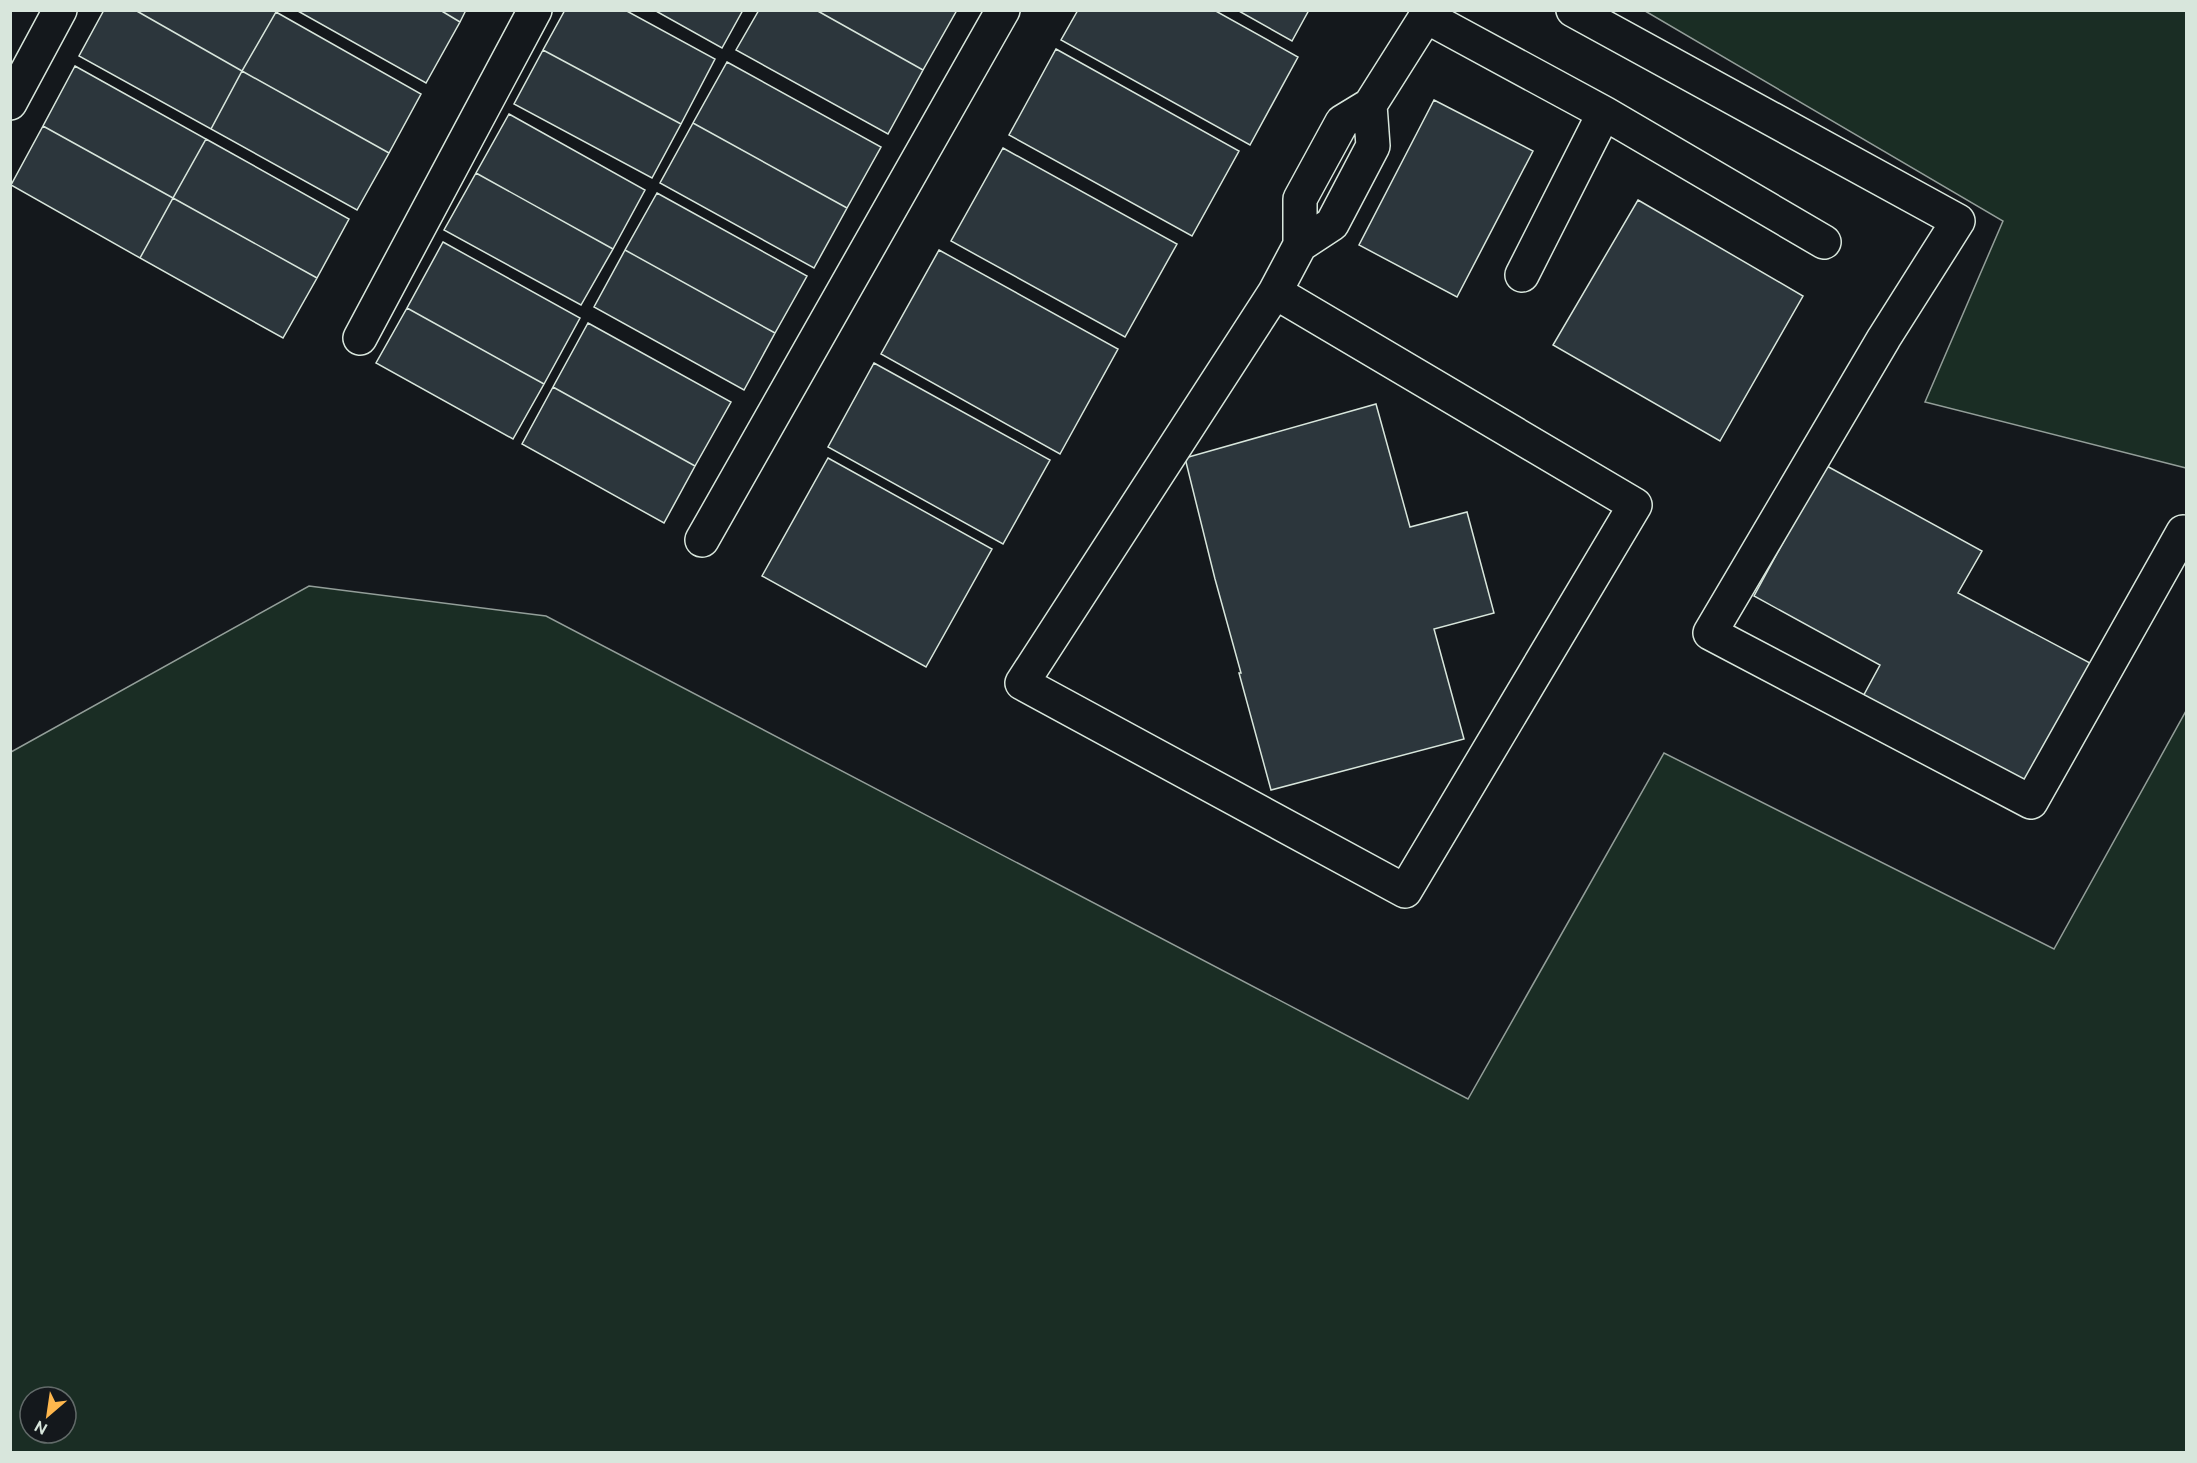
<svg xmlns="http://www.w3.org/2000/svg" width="2197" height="1463" font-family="Ubuntu,sans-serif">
<rect width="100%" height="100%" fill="#14181c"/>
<path fill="#1a2d24" stroke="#939e99" stroke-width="1.5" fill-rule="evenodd" d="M1645,11H2186V468L1925,402L2003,221Z
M309,586L546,616L1468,1099L1664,753L2054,949L2186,711V1452H11V752ZM30,1397H66V1433H30Z"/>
<path fill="#2c363c" stroke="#d8e6dc" stroke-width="1.5" d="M104,10H135L242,71L211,129L79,56Z
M135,10H273L276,12L242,71Z
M296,10H440L460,22L426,83Z
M440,10H466L460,22Z
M565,10H625L715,59L681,124L543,50Z
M654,10H743L722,48Z
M759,10H816L923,70L888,134L736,50Z
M816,10H957L923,70Z
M1078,10H1214L1298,57L1250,145L1061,40Z
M1237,10H1309L1292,41Z
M276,12L421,94L389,153L242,71Z
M1056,49L1239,151L1192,236L1009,135Z
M543,50L681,124L652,178L514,104Z
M727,62L881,147L847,208L693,123Z
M75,66L206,139L173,198L43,126Z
M242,71L389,153L357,210L211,129Z
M1434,100L1533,151L1457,297L1359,245Z
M509,114L645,190L613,249L476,173Z
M693,123L847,208L814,268L660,183Z
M43,126L173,198L140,258L11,185Z
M206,139L349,219L317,278L173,198Z
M1003,148L1177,244L1125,337L951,241Z
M476,173L613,249L581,305L444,230Z
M657,193L807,276L775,333L625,250Z
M173,198L317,278L283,338L140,258Z
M1638,200L1803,296L1720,441L1553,345Z
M443,242L580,318L544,384L407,308Z
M625,250L775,333L744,390L594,307Z
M939,250L1118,349L1060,454L881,354Z
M407,308L544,384L513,439L376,363Z
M588,323L731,402L695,466L553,387Z
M874,363L1050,460L1003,544L828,447Z
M553,387L695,466L664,523L522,444Z
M1376,404L1410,527L1467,512L1494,613L1434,629L1464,739L1271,790L1239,673H1241L1215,579L1185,458Z
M828,458L992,549L926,667L762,576Z
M1825,465L1982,551L1958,593L2090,663L2023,789L1860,702L1880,665L1754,596Z"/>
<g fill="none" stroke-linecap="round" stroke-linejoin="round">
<defs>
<path id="minor" d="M1573,10L1958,221L1884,338L1710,633L2031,802L2183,532
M1427,17L1604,113L1824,242
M10,103L60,10
M1300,245L1332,224L1373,146L1370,105
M1522,275L1604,113
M1275,292L1635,505L1405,891L1022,683L1275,292L1300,245V199L1342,122L1370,105L1430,10
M360,338L535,10
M702,540L1003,10"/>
</defs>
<use href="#minor" stroke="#d8e6dc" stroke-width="36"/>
<use href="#minor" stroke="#14181c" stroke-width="33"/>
</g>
<rect width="2197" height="1463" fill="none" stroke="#d8e6dc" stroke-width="24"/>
<g transform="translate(48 1415) rotate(209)"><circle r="28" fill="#14181c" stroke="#626a69" stroke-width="1.5"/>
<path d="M0-4.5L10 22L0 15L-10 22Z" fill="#ffb74d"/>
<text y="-9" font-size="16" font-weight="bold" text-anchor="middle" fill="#d8e6dc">N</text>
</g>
</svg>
